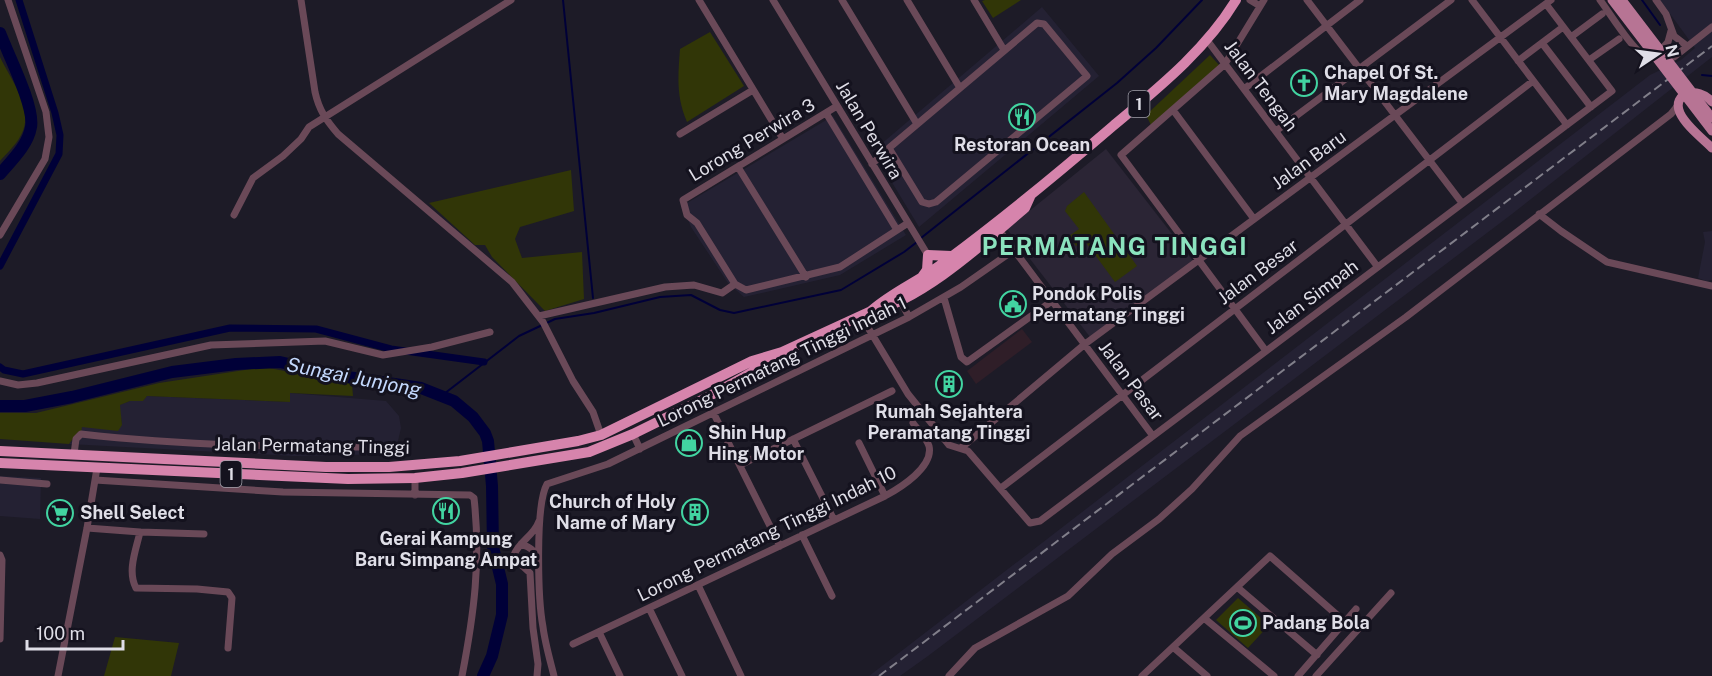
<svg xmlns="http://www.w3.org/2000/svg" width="1712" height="676" font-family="'Public Sans',sans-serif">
<rect width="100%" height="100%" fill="#1d1b27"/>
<path fill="#242133" d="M1660,0H1712V57L1512,214L928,656L900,676H869L1650,75L1681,60L1695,48Z
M1042,7L1099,76L919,227L873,151Z
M833,116L906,235L840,275L744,297L728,283L691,227L682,206Z
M1712,231V280L1706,281L1698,278L1705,242L1703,232Z
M290,393L386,401L399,416L401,428L395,454L294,456L69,444L82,427L122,425L119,405L130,401L143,400L147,396L289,402Z
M0,476L41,478L40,519L0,516Z"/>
<path fill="#2b2535" d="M1106,149L1193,261L1090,337L1007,229Z"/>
<path fill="#2f1e28" d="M1022,329L1032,342L976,384L967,371Z"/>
<path fill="#313607" d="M985,0H1021L993,18L982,1Z
M710,32L744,86L687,122C676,97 678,76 680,49Z
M1210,55L1219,65L1151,125L1146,115Z
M0,57C11,80 35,110 21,135C16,145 7,153 0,161Z
M571,170L574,211L520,227L515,239L522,258L582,252L584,299L545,311L492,257L485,245H475L429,203Z
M1084,192L1137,266L1115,282L1087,244L1088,242L1084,244L1082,242L1076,246L1069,236L1079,229L1065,211L1067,206Z
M264,367L352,384L353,396L290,393V402L147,396L143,401H130L120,405L122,425L118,431L82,427L81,433L78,432L69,444L0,439V413H36L159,383Z
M1238,598L1269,625L1248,648L1216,620Z
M115,637L179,643L171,676H104Z"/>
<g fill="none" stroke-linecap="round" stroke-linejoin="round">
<path stroke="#000038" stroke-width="2" d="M563,0L593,298
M1642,0L1660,25
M1702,75L1712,76
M921,238L1117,83L1156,48L1202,0
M440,397L519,336L555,319L594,313L660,297L691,295L720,310L734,313L841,290L904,252L917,242"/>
<path stroke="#000038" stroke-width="7" d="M0,266L59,154L60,135L55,113L19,0
M0,367L4,370L23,374L230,328L316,329L391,349L484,362"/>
<path stroke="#000038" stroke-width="12" d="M0,33C8,54 35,107 31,127C28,145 12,160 0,174
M0,406H25L72,397L172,372L236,364L280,362L341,376L421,388L454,401L473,417L485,433L488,441L492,486L493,547L502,584V615L492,656L483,676"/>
<path stroke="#6a4958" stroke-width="7" d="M301,0L315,92C319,110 326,120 338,134L512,282L543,322L573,381L593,412L601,435
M699,0L783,139
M773,0L929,257
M842,0L917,124
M907,0L960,88
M974,0L1004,50
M1250,0L1260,6
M1264,0L1225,64L1121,155L1266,351
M1307,0L1462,203
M1472,0L1567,125
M1600,0C1609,12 1630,46 1641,53C1645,55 1669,58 1674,57L1712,27
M1656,0L1666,14L1674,36L1687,46
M1571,37L1602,14
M1207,40L1377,266
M1542,43L1591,107
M1659,52L1668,42L1671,31
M1589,60L1619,39
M1518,61L1563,27
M1244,89L1360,0
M837,106L683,200L687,215L697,223L735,284L746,290L840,267L908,223
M1173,110L1254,219
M826,113L897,230
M1276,131L1451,0
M680,134L753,90
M872,164L889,148L1037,23L1044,24L1087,76L936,202L929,204L922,202L889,148
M738,167L806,277
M1539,214L1561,231L1607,262L1712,286
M234,215L253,178L283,156L301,139L309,127L511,0
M999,230L1153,436
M0,235L45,159L49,137L46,112L8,0
M944,298L961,357L967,362L1052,301
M900,300L909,317
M539,316L665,287L694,285L722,293L735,284
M861,316L908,394L949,445L968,451L1030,523L1040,521L1612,91L1546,4
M0,381L18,385L37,383L211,345L325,341L383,355L432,347L490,332
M706,398L780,546
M633,434L640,449
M793,439L834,520
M859,443L885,496
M961,448L1085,344L1551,0
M74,454L76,439L81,434C185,446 289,447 393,447
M740,465L892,391
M415,478V495
M0,480L47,484
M95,480L283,492L470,495L474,498C481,561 474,614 462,676
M1001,488L1533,81
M87,528L140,532L204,534
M140,532C136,550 127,571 136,588L197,589L228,592L232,598L228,648
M802,535L832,596
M521,544C529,547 535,550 538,559
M0,555L2,560L0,639
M698,585L741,676
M1237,587L1317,655
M649,608L682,676
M1204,618L1274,676
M599,632L620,676
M573,644L885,496C900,488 934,467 929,446C927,439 918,430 913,423
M1173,647L1207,676
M58,676L87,528L97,468
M537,676L538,664L533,628L530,573L516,560L514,555C519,541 534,536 539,521
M554,676C550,660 545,643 543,627C538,600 535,505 547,484L608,464L909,317L961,287L1014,250
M949,676L975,648L1068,596L1112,554L1159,519L1192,489L1240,436L1406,317L1671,114L1679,104
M1142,676L1270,556L1345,622
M1298,676L1356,609
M1316,676L1391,593"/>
<path stroke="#b77494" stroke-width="9" d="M1712,102C1698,85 1671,93 1680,113C1686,126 1702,138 1712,148"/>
<path stroke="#d684ac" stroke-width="10" d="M922,277L927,270L928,255L951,256
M871,311C891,293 917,282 939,266C999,222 1056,175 1113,126C1157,89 1206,50 1236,0
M0,451L326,467H389L460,461L578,441L601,435L752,361L782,352L869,312C921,301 985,242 1025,208L1030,197
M0,463L348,479L415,478L462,473L589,452L633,434L706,398L754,371L772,359"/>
<path stroke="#817f8a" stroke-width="2" stroke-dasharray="9 4.5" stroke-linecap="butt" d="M879,676L1712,46"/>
<path stroke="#b77494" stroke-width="9" d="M1612,0L1712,131
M1622,0L1712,118"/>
</g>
<defs>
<symbol id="church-ring" viewBox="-11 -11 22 22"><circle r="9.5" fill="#14121e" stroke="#42d4a1" stroke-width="1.5"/><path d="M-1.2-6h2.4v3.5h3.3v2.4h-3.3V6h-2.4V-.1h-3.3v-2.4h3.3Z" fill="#42d4a1"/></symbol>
<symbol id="restaurant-ring" viewBox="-11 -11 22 22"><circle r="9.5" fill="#14121e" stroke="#42d4a1" stroke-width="1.5"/><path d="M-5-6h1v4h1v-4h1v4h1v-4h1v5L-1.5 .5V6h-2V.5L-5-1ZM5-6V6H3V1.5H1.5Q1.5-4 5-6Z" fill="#42d4a1"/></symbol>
<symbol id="civic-ring" viewBox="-11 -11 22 22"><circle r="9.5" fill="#14121e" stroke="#42d4a1" stroke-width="1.5"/><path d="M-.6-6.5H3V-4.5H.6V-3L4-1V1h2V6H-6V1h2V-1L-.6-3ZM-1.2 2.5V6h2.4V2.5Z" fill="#42d4a1"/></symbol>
<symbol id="building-ring" viewBox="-11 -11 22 22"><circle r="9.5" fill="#14121e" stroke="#42d4a1" stroke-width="1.5"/><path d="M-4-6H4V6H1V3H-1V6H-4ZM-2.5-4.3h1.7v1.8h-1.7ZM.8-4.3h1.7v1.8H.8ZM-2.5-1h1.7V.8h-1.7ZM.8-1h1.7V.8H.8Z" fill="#42d4a1"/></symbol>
<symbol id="shop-ring" viewBox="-11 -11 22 22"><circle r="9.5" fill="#14121e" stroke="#42d4a1" stroke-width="1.5"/><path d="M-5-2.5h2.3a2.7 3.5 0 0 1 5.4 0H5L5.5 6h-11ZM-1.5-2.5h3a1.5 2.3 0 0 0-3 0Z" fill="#42d4a1"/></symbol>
<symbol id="supermarket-ring" viewBox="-11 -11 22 22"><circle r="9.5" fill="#14121e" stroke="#42d4a1" stroke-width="1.5"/><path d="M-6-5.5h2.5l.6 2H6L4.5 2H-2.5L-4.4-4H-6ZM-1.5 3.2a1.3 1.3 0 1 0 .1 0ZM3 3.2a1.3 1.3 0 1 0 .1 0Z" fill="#42d4a1"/></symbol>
<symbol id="stadium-ring" viewBox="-11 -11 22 22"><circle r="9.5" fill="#14121e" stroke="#42d4a1" stroke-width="1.5"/><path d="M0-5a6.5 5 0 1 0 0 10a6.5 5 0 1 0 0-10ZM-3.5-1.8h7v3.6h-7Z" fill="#42d4a1"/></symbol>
</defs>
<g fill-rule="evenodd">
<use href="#church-ring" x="1289" y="68" width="30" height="30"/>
<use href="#restaurant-ring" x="1007" y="102" width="30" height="30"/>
<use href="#civic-ring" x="998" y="289" width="30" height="30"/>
<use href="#building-ring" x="934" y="369" width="30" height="30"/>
<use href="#shop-ring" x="674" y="428" width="30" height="30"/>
<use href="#restaurant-ring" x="431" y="496" width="30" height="30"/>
<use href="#building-ring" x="680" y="497" width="30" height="30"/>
<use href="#supermarket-ring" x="45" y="498" width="30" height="30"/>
<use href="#stadium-ring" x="1228" y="608" width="30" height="30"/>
</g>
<g text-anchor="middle" stroke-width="6" stroke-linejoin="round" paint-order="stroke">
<g fill="#14121e" stroke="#a2a1ab" stroke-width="1.5">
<rect x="1128.5" y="91" width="21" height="26" rx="4.5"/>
<rect x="220.5" y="461" width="21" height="26" rx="4.5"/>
</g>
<g font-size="16" font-weight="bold" fill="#dfdee7">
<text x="1139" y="110">1</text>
<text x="231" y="480">1</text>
</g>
<g font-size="18" font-weight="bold" fill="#dfdee7" stroke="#14121e" text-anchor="start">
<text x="1324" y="79">Chapel Of St.<tspan x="1324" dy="21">Mary Magdalene</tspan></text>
<text x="1022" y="151" text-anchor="middle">Restoran Ocean</text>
<text x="1032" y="300">Pondok Polis<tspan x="1032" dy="21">Permatang Tinggi</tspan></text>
<text x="949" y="418" text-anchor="middle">Rumah Sejahtera<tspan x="949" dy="21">Peramatang Tinggi</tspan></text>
<text x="708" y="439">Shin Hup<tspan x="708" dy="21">Hing Motor</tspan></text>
<text x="676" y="508" text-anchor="end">Church of Holy<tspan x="676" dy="21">Name of Mary</tspan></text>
<text x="80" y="519">Shell Select</text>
<text x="446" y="545" text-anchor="middle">Gerai Kampung<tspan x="446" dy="21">Baru Simpang Ampat</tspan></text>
<text x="1262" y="629">Padang Bola</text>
</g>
<g font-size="18" fill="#dfdee7" stroke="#14121e">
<text transform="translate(1261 86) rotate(53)" y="6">Jalan Tengah</text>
<text transform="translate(869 130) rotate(59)" y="6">Jalan Perwira</text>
<text transform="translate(752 140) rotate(-31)" y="6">Lorong Perwira 3</text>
<text transform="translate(1309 160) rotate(-36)" y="6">Jalan Baru</text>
<text transform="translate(1258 272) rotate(-37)" y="6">Jalan Besar</text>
<text transform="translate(1312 297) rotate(-37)" y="6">Jalan Simpah</text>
<text transform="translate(782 362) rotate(-26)" y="6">Lorong Permatang Tinggi Indah 1</text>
<text transform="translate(1131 381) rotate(53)" y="6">Jalan Pasar</text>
<text transform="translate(312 446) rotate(1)" y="6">Jalan Permatang Tinggi</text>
<text transform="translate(767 534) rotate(-26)" y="6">Lorong Permatang Tinggi Indah 10</text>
</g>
<g font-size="20" font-style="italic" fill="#c3d8fd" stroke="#14121e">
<text transform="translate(354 377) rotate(11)" y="7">Sungai Junjong</text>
</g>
<g font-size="24" font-weight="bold" letter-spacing="1.5" fill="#8be3be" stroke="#14121e">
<text x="1115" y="255">PERMATANG TINGGI</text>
</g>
</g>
<g transform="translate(1658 54) rotate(77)" stroke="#14121e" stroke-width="4.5" paint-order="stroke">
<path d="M0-4.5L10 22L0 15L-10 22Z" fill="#dfdee7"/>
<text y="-9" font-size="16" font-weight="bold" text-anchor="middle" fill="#dfdee7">N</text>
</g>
<path d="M27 640v9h96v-9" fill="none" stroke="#dfdee7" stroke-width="3"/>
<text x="36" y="640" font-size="18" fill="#dfdee7" stroke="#14121e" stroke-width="4.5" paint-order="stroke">100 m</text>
</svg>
